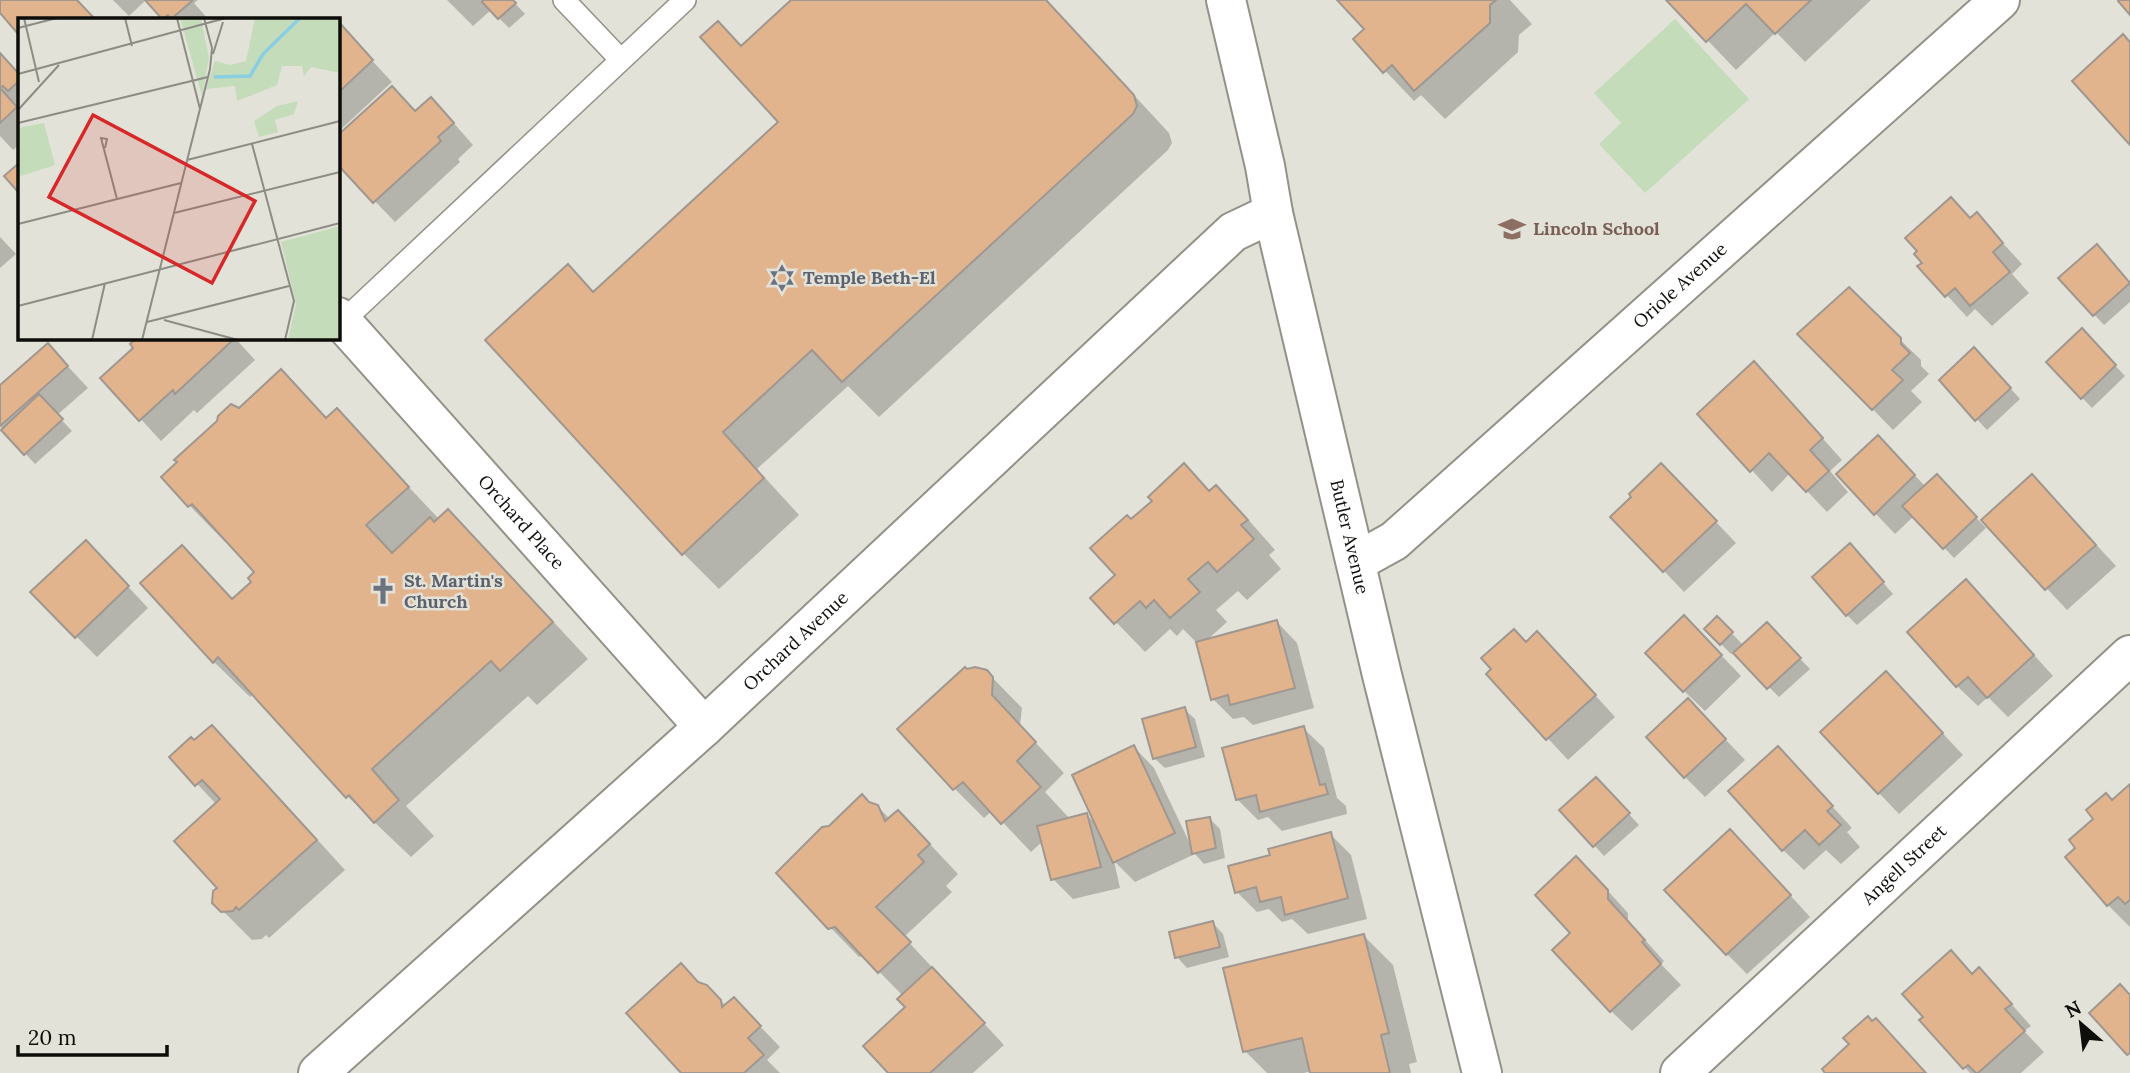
<svg xmlns="http://www.w3.org/2000/svg" width="2130" height="1073" font-family="Lora,serif">
<rect width="100%" height="100%" fill="#e3e2d8"/>
<path fill="#c5dcba" d="M1675,19L1749,99L1645,193L1599,144L1621,123L1594,93Z"/>
<path fill="#0003" d="M113,0H146L129,16Z
M147,0H198L194,3L208,19H164Z
M447,0H512L525,14L509,28L491,10L473,26Z
M794,0H1046L1169,133L1172,143L1168,150L879,417L848,386L757,469L799,515L719,589L683,553L568,266L594,293L780,122L742,47Z
M1340,0H1510L1532,24L1519,35L1518,52L1445,119L1421,95L1414,101L1355,39L1367,29Z
M1669,0H1871L1805,62L1776,32L1736,70Z
M338,24L392,82L338,132Z
M0,53L19,75V145L13,150L0,136Z
M392,88L416,113L451,120L473,145L458,159L460,162L395,222L338,163V138Z
M1977,215L2022,264L2012,274L2029,293L1992,326L1975,309L1967,317L1920,266Z
M0,237L16,254L0,268Z
M2107,256L2130,282V302L2104,325L2061,279Z
M1849,290L1921,360V366L1929,374L1911,391L1922,402L1893,430L1800,334Z
M140,338H235L255,360L197,413L194,410L161,441L103,378L136,348L132,345Z
M2092,341L2125,376L2092,408L2048,362Z
M48,345L88,388L57,415L72,431L35,464L0,426V388Z
M1985,360L2020,399L1987,430L1941,381Z
M281,372L327,419L337,411L439,519L448,511L484,547L588,659L537,705L528,696L406,806L434,836L411,857L348,797L254,693L250,697L214,662L143,583L182,547L234,600L254,582L256,572L227,540L225,542L190,506L239,410Z
M1774,384L1842,460L1830,471L1848,492L1827,512L1790,473L1772,492L1700,414Z
M1898,458L1926,487H1947L1986,528L1954,558L1914,516L1895,534L1875,513Z
M1184,466L1210,492L1216,487L1245,516L1275,550L1269,555L1281,569L1247,600L1238,591L1216,610L1227,622L1206,641L1277,622L1297,643L1314,708L1253,725L1244,717L1233,719L1213,699L1198,644L1183,629L1177,636L1170,629L1145,652L1093,598L1117,575L1131,522L1154,501Z
M1682,486L1736,543L1684,592L1664,571Z
M2052,497L2116,566L2067,610L1983,520Z
M1860,556L1893,594L1857,625L1847,615Z
M106,563L148,608L97,657L32,592Z
M1986,602L2053,676L2008,717L1988,697L1978,706L1957,686Z
M1717,618L1744,646L1767,624L1810,669L1779,697L1734,652L1731,654L1706,629Z
M1705,638L1741,676L1705,711L1684,691Z
M1526,644L1558,654L1615,717L1568,760L1488,674Z
M986,671L1022,708L1020,726L1064,773L1045,792L1070,819L1087,815L1097,825L1134,747L1154,768L1191,846L1210,819L1220,829L1225,858L1204,864L1195,854L1135,882L1114,861L1120,888L1073,899L1053,879L1043,841L1031,852L992,811L984,818L955,789Z
M1906,694L1963,755L1899,814L1879,793Z
M1184,709L1195,719L1205,757L1165,768L1154,758Z
M1708,721L1745,760L1705,797L1685,777Z
M212,727L241,756L345,870L269,938L266,935L262,939L252,940L214,902L219,888L217,805L172,757Z
M1303,728L1324,748L1337,798L1346,806L1347,814L1282,831L1268,817L1258,820L1237,799Z
M1798,769L1852,828L1847,832L1860,847L1841,864L1826,850L1804,870L1783,850Z
M2130,786V927L2108,905L2067,857L2077,848L2096,819Z
M1606,789L1639,825L1604,856L1562,810Z
M869,804L877,806L890,819L927,841L958,874L946,886L952,892L904,937L1004,1045L973,1073H891L907,1007L903,996L864,956L859,957L830,927V827Z
M1330,834L1351,855L1367,919L1308,934L1292,919L1282,922L1269,909L1257,912L1237,892L1272,856Z
M1751,852L1810,917L1747,974L1727,954Z
M1597,879L1628,913V921L1664,961L1661,964L1681,985L1632,1031L1611,1011L1573,934Z
M1213,923L1223,934L1229,957L1187,968L1177,957Z
M1364,936L1393,965L1417,1062L1409,1064L1411,1073H1312L1311,1071L1304,1073H1267L1245,1051Z
M1973,975L1999,990L2031,1026L2024,1031L2044,1052L2021,1073H1970L1922,1021Z
M699,984L706,986L726,1006L754,1020L780,1047L767,1060L780,1073H684Z"/>
<path fill="#e2b48e" stroke="#9f9790" stroke-width="2" d="M0,0H77L95,19H19V35L0,13Z
M145,0H191L192,1L171,19L168,15L162,19Z
M483,0H513L516,3L498,19L482,2Z
M791,0H1046L1134,95L1137,106L1133,114L842,382L812,350L723,432L764,478L682,555L485,340L568,264L593,292L778,122L700,37L718,21L741,46Z
M1337,0H1496L1490,5V23L1414,91L1392,65L1383,73L1353,39L1364,29Z
M1666,0H1811L1775,34L1746,4L1706,42Z
M2119,0H2130V15L2118,1Z
M338,21L373,60L338,93Z
M2123,34L2130,42V145L2072,81Z
M0,53L19,74V81L8,91L3,86L0,88L17,107L0,123Z
M392,86L415,111L431,97L454,123L438,137L441,141L373,203L338,165V135Z
M19,163V193L4,176Z
M1951,197L1970,218L1977,212L2003,243L1993,252L2010,272L1970,306L1955,288L1945,297L1917,266L1922,263L1914,254L1917,251L1905,238Z
M2097,244L2130,283L2093,316L2058,278Z
M1849,287L1901,338V344L1910,353L1892,370L1903,380L1872,410L1797,334Z
M2082,328L2116,365L2081,399L2046,362Z
M137,338H235L175,394L173,390L139,421L100,378L133,348L130,344Z
M48,343L68,366L0,426V385Z
M1974,347L2011,388L1975,421L1939,380Z
M1754,361L1823,438L1810,450L1829,471L1806,492L1769,453L1750,472L1697,414Z
M281,369L326,418L337,408L409,487L366,525L392,553L430,517L434,522L448,509L553,622L500,671L491,661L372,769L399,800L374,823L349,795L346,798L218,657L213,663L140,583L182,545L232,599L251,582L248,578L254,572L192,504L188,507L161,477L177,462L174,460L217,421L218,416L231,404L239,408Z
M39,394L63,419L24,455L1,430Z
M1878,435L1915,475L1874,515L1836,474Z
M1184,463L1209,491L1216,485L1248,520L1241,525L1254,539L1217,572L1208,562L1188,579L1200,592L1170,618L1154,600L1146,608L1140,601L1114,624L1090,598L1115,575L1090,548L1127,515L1131,519L1152,501L1148,497Z
M1661,463L1717,521L1663,572L1610,517L1631,497L1629,494Z
M1937,474L1977,517L1943,549L1902,506Z
M2032,474L2096,545L2045,590L1981,520Z
M86,540L129,586L75,638L30,592Z
M1850,543L1884,582L1846,616L1812,577Z
M1966,579L2034,655L1987,698L1968,677L1956,687L1907,632Z
M1684,615L1722,655L1683,692L1645,653Z
M1717,616L1733,632L1720,645L1704,629Z
M1277,620L1295,688L1230,705L1228,695L1211,700L1196,642Z
M1767,622L1801,658L1767,689L1733,653Z
M1514,629L1526,642L1537,631L1596,695L1546,740L1486,674L1491,669L1481,658Z
M965,667L967,669L975,667L987,670L993,677L992,695L1036,742L1017,761L1041,787L1001,824L963,782L953,790L897,729Z
M1886,671L1943,733L1878,794L1820,732Z
M1688,698L1726,739L1684,778L1646,737Z
M1185,707L1196,747L1153,759L1142,719Z
M212,725L317,840L239,910L236,907L233,911L221,912L212,903L213,891L217,888L174,841L220,799L202,780L195,786L169,757L191,737L194,740Z
M1304,726L1320,785L1325,784L1328,794L1260,812L1256,795L1236,800L1222,748Z
M1134,745L1175,833L1113,863L1072,775Z
M1778,746L1833,806L1827,811L1841,825L1819,845L1805,830L1782,851L1728,791Z
M1596,777L1630,813L1593,847L1559,810Z
M2130,784V900L2125,904L2118,897L2107,906L2065,857L2075,848L2069,840L2093,819L2086,810L2106,793L2112,800Z
M862,794L869,802L878,805L885,821L898,810L930,844L918,855L924,862L876,907L911,942L878,973L835,927L828,929L776,873L822,827L829,826Z
M1087,813L1101,867L1051,880L1037,826Z
M1210,817L1216,848L1192,854L1186,821Z
M1730,829L1791,895L1726,955L1664,890Z
M1331,832L1348,898L1285,915L1281,897L1260,902L1256,887L1235,893L1228,866L1270,855L1268,849Z
M1576,856L1608,890V899L1645,940L1642,942L1661,964L1610,1012L1552,950L1570,933L1535,895Z
M1213,921L1220,947L1175,958L1169,932Z
M1364,934L1389,1033L1381,1035L1390,1073H1310L1302,1038L1243,1052L1223,968Z
M1951,950L1972,974L1979,967L2012,1004L2005,1009L2025,1031L1978,1073H1976L1968,1065L1963,1069L1919,1020L1923,1017L1902,994Z
M681,963L698,982L707,985L721,1000L722,1007L734,997L761,1026L748,1038L764,1055L744,1073H681L626,1013Z
M932,967L985,1023L930,1073H888L863,1046L905,1007L897,999Z
M2120,984L2130,995V1053L2127,1055L2089,1013Z
M1868,1016L1872,1021L1876,1018L1926,1073H1825L1822,1069L1849,1044L1843,1038Z"/>
<g fill="none" stroke-linecap="round" stroke-linejoin="round">
<defs>
<path id="lane" d="M564,0L621,60
M342,322L685,0"/>
<g id="street">
<path id="s1" d="M338,317L704,727"/>
<path id="s2" d="M1356,562L1394,541L2000,0"/>
<path id="s3" d="M318,1073L704,727L1233,232L1273,213"/>
</g>
<g id="secondary">
<path id="s4" d="M1226,0L1265,166L1273,213L1382,675L1482,1073"/>
<path id="s5" d="M1680,1073L2130,655"/>
</g>
</defs>
<use href="#lane" stroke="#939188" stroke-width="24"/>
<use href="#street" stroke="#939188" stroke-width="42"/>
<use href="#secondary" stroke="#939188" stroke-width="42"/>
<use href="#lane" stroke="#fff" stroke-width="21"/>
<use href="#street" stroke="#fff" stroke-width="38"/>
<use href="#secondary" stroke="#fff" stroke-width="38"/>
</g>
<defs>
<symbol id="school-bare" viewBox="-9 -9 18 18"><path d="M0-5L7-2L0 1L-7-2ZM-4 1L0 2.5L4 1V4Q0 6-4 4Z" fill="#8d6e63" stroke="#e3e2d8" stroke-width="2.5" paint-order="stroke"/></symbol>
<symbol id="synagogue-bare" viewBox="-9 -9 18 18"><path d="M0-6.5L5.6 3.2H-5.6ZM0 6.5L5.6-3.2H-5.6Z" fill="#6b7280" stroke="#e3e2d8" stroke-width="2.5" paint-order="stroke"/></symbol>
<symbol id="church-bare" viewBox="-9 -9 18 18"><path d="M-1.2-6h2.4v3.5h3.3v2.4h-3.3V6h-2.4V-.1h-3.3v-2.4h3.3Z" fill="#6b7280" stroke="#e3e2d8" stroke-width="2.5" paint-order="stroke"/></symbol>
</defs>
<g fill-rule="evenodd">
<use href="#school-bare" x="1493" y="210" width="38" height="38"/>
<use href="#synagogue-bare" x="763" y="259" width="38" height="38"/>
<use href="#church-bare" x="364" y="572" width="38" height="38"/>
</g>
<g text-anchor="middle" stroke-width="5" stroke-linejoin="round" paint-order="stroke">
<g font-size="18" font-weight="bold" fill="#785e54" stroke="#e3e2d8" text-anchor="start">
<text x="1533" y="235">Lincoln School</text>
</g>
<g font-size="18" font-weight="bold" fill="#5b616d" stroke="#e3e2d8" text-anchor="start">
<text x="803" y="284">Temple Beth-El</text>
<text x="404" y="587">St. Martin's<tspan x="404" dy="21">Church</tspan></text>
</g>
<g font-size="18" fill="#0d0d09" stroke="#e3e2d8">
<text dy="6" stroke="none"><textPath href="#s2" startOffset="427">Oriole Avenue</textPath></text>
<text dy="6" stroke="none"><textPath href="#s1" startOffset="275">Orchard Place</textPath></text>
<text dy="6" stroke="none"><textPath href="#s4" startOffset="551">Butler Avenue</textPath></text>
<text dy="6" stroke="none"><textPath href="#s3" startOffset="644">Orchard Avenue</textPath></text>
<text dy="6" stroke="none"><textPath href="#s5" startOffset="306">Angell Street</textPath></text>
</g>
</g>
<g transform="translate(18 18)">
<rect width="322" height="322" fill="#e3e2d8"/>
<path d="M162,0H183L191,40L184,78ZM237,0H322V55L293,49L286,58L284,48H264L259,67L219,83L217,68L188,71L197,43L212,47L228,43ZM280,83L276,96L257,102L260,114L241,119L236,103L259,88ZM26,105L37,147L0,159V110ZM322,208V322H270L278,286L263,224Z" fill="#c5dcba"/>
<path fill="none" stroke="#8acee3" stroke-width="3.5" d="M196,59L232,58L245,36L282,0"/>
<path fill="none" stroke="#8d8d85" stroke-width="2" d="M6,0L21,64M107,0L114,28M159,0L182,91M0,10L39,0M195,36L205,4M0,56L208,0M0,92L41,47M0,105L190,59M234,126L276,283L267,322M87,130L89,121L83,120L99,181M169,142L322,103M156,195L322,154M0,206L163,165M0,288L322,205M146,302L220,322M129,304L271,268M74,322L87,265M124,322L192,51L194,30L186,0"/>
<path fill="#d62828" fill-opacity="0.15" stroke="#d62828" stroke-width="3.5" d="M75,97L237,183L194,265L31,179Z"/>
<rect width="322" height="322" fill="none" stroke="#0d0d09" stroke-width="3.5"/>
</g>
<g transform="translate(2081 1024) rotate(332)" stroke="#e3e2d8" stroke-width="5" paint-order="stroke">
<path d="M0-5L12 26L0 18L-12 26Z" fill="#0d0d09"/>
<text y="-10" font-size="19" font-weight="bold" text-anchor="middle" fill="#0d0d09">N</text>
</g>
<path d="M18 1045v10h149v-10" fill="none" stroke="#0d0d09" stroke-width="3.5"/>
<text x="28" y="1045" font-size="21" fill="#0d0d09" stroke="#e3e2d8" stroke-width="5" paint-order="stroke">20 m</text>
</svg>
